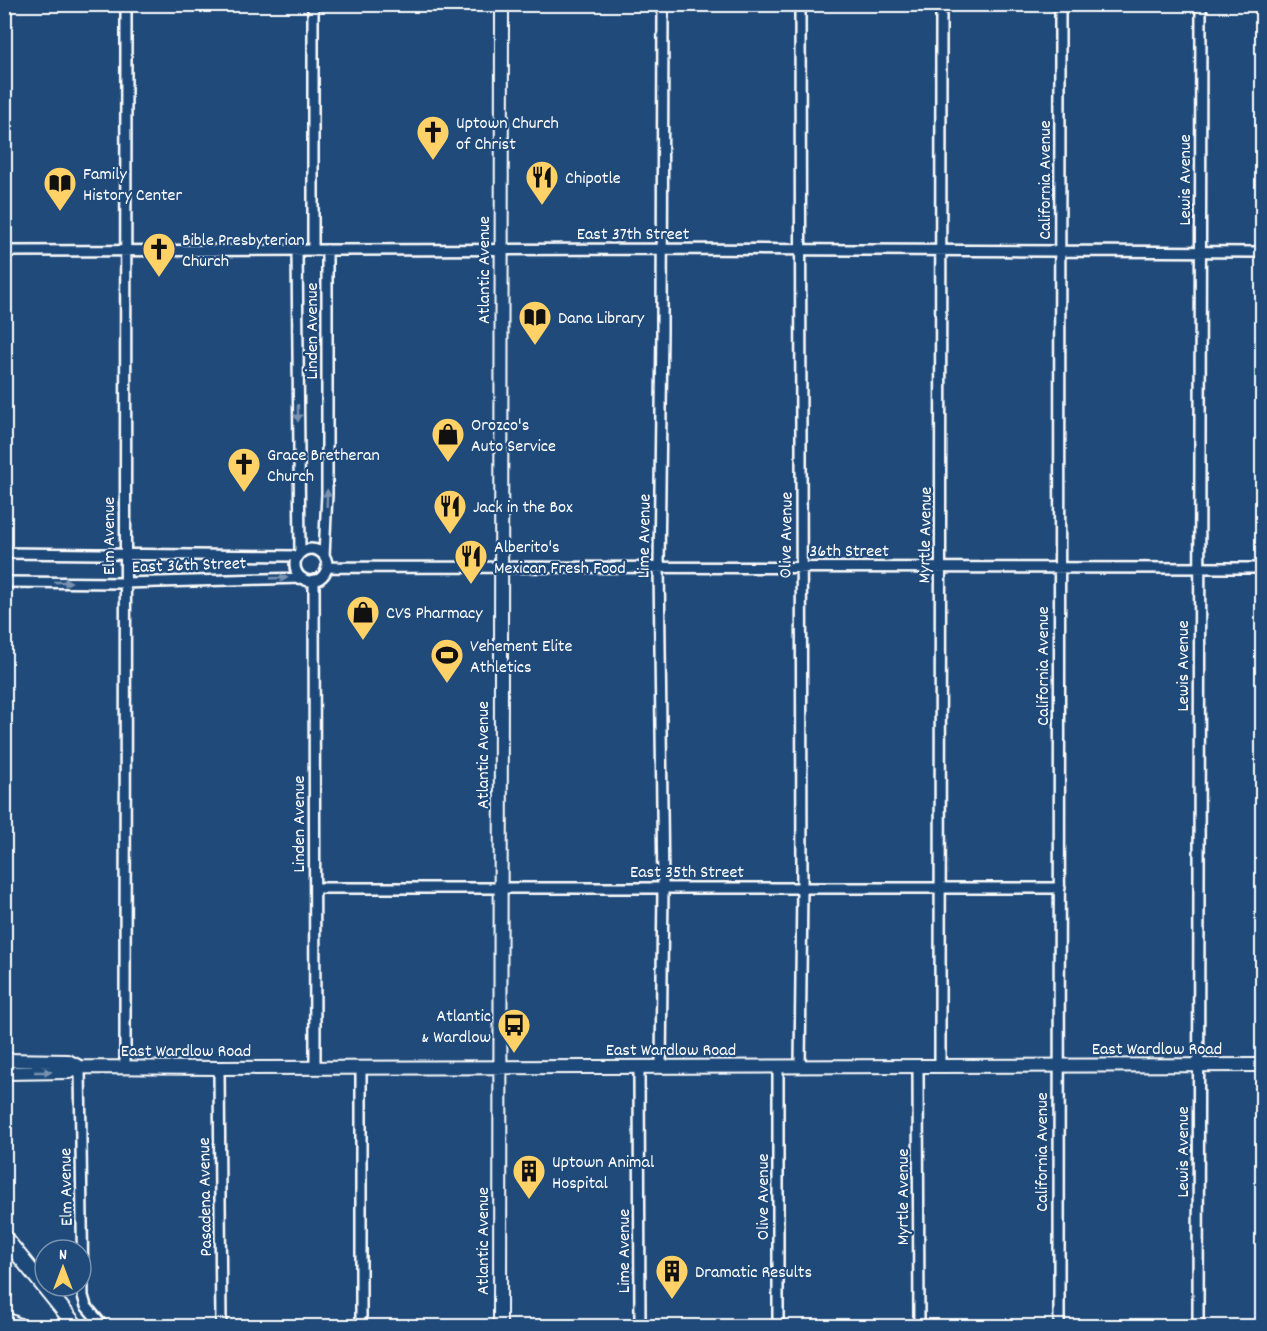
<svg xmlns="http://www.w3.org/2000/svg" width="1267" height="1331" font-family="Dekko,sans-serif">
<rect width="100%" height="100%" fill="#1f4a7a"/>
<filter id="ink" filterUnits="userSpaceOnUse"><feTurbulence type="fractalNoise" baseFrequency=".0167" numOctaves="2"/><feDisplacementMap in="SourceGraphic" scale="12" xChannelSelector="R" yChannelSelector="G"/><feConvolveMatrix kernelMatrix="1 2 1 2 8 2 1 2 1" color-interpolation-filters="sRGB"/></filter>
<g filter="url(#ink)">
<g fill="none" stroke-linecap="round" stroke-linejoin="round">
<defs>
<path id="minor" d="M313,249V4
M297,250L300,553
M4,251L661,249L1262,252
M295 565a16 16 0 1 1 32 0a16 16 0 1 1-32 0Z
M4,553L297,556
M324,556L327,494V250
M327,567L1262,568
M314,580L315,1067
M4,582L124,583L302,578
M315,888H1060
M940,1066L941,4
M80,1067L83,1296L86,1306L103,1326
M661,1067L663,887L659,566L662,332L663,4
M778,1067V1326
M800,1067L802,887L800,4
M918,1067L919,1326
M125,1068L126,4
M219,1068L221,1326
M639,1068L640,1326
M361,1326V1067
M1059,1326L1060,4
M1198,1326L1201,4"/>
<path id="major" d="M4,1060L68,1061L80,1067L219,1068L1262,1065
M4,1073L69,1072L80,1067
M500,1326C502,886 499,445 502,4"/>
<path id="highway" d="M4,1237L76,1326
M4,1319L19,1326"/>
</defs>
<use href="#minor" stroke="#fff" stroke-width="14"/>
<use href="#major" stroke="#fff" stroke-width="16"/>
<use href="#highway" stroke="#fff" stroke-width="18"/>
<use href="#minor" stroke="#1f4a7a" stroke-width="9"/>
<use href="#major" stroke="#1f4a7a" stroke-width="12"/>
<use href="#highway" stroke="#1f4a7a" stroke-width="14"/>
</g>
<defs><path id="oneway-solid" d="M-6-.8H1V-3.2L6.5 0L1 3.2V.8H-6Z" transform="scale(1.5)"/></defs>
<g fill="#7992af">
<use href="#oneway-solid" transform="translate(298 413) rotate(90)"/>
<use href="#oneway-solid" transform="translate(327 498) rotate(-88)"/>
<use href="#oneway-solid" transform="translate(279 578) rotate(-2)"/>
<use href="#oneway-solid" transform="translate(63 582)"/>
<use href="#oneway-solid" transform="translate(43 1072)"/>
</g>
</g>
<defs>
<symbol id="church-pin" viewBox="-11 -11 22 30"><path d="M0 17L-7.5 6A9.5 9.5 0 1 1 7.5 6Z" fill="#ffd166" stroke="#1f4a7a"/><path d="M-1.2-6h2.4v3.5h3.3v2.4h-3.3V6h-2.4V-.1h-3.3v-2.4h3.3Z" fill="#111"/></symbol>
<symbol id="restaurant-pin" viewBox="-11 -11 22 30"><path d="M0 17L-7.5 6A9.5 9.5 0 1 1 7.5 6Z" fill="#ffd166" stroke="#1f4a7a"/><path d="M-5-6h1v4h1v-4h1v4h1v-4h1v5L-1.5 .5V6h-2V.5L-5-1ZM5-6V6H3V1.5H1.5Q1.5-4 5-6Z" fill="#111"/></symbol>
<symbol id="library-pin" viewBox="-11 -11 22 30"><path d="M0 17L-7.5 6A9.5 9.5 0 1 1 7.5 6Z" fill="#ffd166" stroke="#1f4a7a"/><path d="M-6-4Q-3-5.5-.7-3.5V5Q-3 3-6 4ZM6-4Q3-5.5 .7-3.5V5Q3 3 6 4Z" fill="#111"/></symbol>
<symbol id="shop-pin" viewBox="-11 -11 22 30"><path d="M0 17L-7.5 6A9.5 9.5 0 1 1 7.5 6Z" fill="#ffd166" stroke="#1f4a7a"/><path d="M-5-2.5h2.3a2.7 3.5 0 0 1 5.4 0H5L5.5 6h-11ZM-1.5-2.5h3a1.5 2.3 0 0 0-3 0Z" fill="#111"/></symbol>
<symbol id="stadium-pin" viewBox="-11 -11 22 30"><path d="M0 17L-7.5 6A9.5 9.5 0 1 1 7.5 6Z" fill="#ffd166" stroke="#1f4a7a"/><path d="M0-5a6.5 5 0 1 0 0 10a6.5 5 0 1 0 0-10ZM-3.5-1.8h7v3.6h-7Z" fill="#111"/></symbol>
<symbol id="bus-pin" viewBox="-11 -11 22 30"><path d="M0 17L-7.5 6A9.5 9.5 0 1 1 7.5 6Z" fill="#ffd166" stroke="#1f4a7a"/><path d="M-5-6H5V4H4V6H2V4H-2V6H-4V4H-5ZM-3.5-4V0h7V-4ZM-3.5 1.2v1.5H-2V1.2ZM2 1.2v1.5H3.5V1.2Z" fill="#111"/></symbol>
<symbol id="building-pin" viewBox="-11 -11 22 30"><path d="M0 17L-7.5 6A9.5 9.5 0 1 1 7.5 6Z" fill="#ffd166" stroke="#1f4a7a"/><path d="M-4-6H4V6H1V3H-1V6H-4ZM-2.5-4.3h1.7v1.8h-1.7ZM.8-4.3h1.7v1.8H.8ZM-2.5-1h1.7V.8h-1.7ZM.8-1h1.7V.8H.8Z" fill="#111"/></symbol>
</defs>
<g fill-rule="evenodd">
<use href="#church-pin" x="414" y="113" width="38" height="52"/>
<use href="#restaurant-pin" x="523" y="158" width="38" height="52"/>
<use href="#library-pin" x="41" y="164" width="38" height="52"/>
<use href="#church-pin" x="140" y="230" width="38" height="52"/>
<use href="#library-pin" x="516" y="298" width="38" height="52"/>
<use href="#shop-pin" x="429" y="415" width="38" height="52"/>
<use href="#church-pin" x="225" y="445" width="38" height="52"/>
<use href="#restaurant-pin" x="431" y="487" width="38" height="52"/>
<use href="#restaurant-pin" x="452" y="537" width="38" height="52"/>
<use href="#shop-pin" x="344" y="593" width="38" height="52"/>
<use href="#stadium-pin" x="428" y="636" width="38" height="52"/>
<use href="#bus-pin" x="495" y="1006" width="38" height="52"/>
<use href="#building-pin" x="510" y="1152" width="38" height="52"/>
<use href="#building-pin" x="653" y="1252" width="38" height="52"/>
</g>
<g text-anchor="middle" stroke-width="4.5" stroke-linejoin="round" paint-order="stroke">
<g font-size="18" fill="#fff" stroke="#1f4a7a" text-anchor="start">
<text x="456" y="128">Uptown Church<tspan x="456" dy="21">of Christ</tspan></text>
<text x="83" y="179">Family<tspan x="83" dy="21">History Center</tspan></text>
<text x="565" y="183">Chipotle</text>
<text x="182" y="245">Bible Presbyterian<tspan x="182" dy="21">Church</tspan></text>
<text x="558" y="323">Dana Library</text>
<text x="471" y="430">Orozco's<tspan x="471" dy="21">Auto Service</tspan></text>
<text x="267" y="460">Grace Bretheran<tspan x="267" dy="21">Church</tspan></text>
<text x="473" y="512">Jack in the Box</text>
<text x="494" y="552">Alberito's<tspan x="494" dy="21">Mexican Fresh Food</tspan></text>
<text x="386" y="618">CVS Pharmacy</text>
<text x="470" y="651">Vehement Elite<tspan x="470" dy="21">Athletics</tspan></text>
<text x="491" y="1021" text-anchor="end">Atlantic<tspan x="491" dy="21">&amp; Wardlow</tspan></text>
<text x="552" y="1167">Uptown Animal<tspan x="552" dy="21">Hospital</tspan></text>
<text x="695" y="1277">Dramatic Results</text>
</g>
<g font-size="18" fill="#fff" stroke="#1f4a7a">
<text transform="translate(1044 180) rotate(-90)" y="6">California Avenue</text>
<text transform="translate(1184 180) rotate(-90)" y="6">Lewis Avenue</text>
<text x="633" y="239">East 37th Street</text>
<text transform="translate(483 270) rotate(-90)" y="6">Atlantic Avenue</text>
<text transform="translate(311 331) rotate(-90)" y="6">Linden Avenue</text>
<text transform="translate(785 535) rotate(-89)" y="6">Olive Avenue</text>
<text transform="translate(924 535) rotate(-89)" y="6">Myrtle Avenue</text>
<text transform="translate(108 536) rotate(-90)" y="6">Elm Avenue</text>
<text transform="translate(643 536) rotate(-89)" y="6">Lime Avenue</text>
<text x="849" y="556">36th Street</text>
<text transform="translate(189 564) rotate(-2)" y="6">East 36th Street</text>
<text transform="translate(1042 666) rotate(-90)" y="6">California Avenue</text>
<text transform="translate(1182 666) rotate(-90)" y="6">Lewis Avenue</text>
<text transform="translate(482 755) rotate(-90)" y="6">Atlantic Avenue</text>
<text transform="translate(298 824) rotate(-90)" y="6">Linden Avenue</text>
<text x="687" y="877">East 35th Street</text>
<text x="1157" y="1054">East Wardlow Road</text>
<text x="671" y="1055">East Wardlow Road</text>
<text x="186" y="1056">East Wardlow Road</text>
<text transform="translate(1041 1152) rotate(-90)" y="6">California Avenue</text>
<text transform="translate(1182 1152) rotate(-90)" y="6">Lewis Avenue</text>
<text transform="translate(65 1187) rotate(-91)" y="6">Elm Avenue</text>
<text transform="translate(204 1197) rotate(-91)" y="6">Pasadena Avenue</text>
<text transform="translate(762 1197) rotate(-90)" y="6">Olive Avenue</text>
<text transform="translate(902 1197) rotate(-90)" y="6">Myrtle Avenue</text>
<text transform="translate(482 1241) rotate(-90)" y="6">Atlantic Avenue</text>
<text transform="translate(623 1251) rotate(-90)" y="6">Lime Avenue</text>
</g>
</g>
<rect width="1267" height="1331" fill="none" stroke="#1f4a7a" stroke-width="24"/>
<rect x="12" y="12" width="1243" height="1307" fill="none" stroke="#fff" stroke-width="2" filter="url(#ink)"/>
<g transform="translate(63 1268)"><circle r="28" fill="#1f4a7a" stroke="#7992af" stroke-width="1.5"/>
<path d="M0-4.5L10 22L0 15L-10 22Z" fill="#ffd166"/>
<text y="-9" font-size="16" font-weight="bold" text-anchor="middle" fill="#ffffff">N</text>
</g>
</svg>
